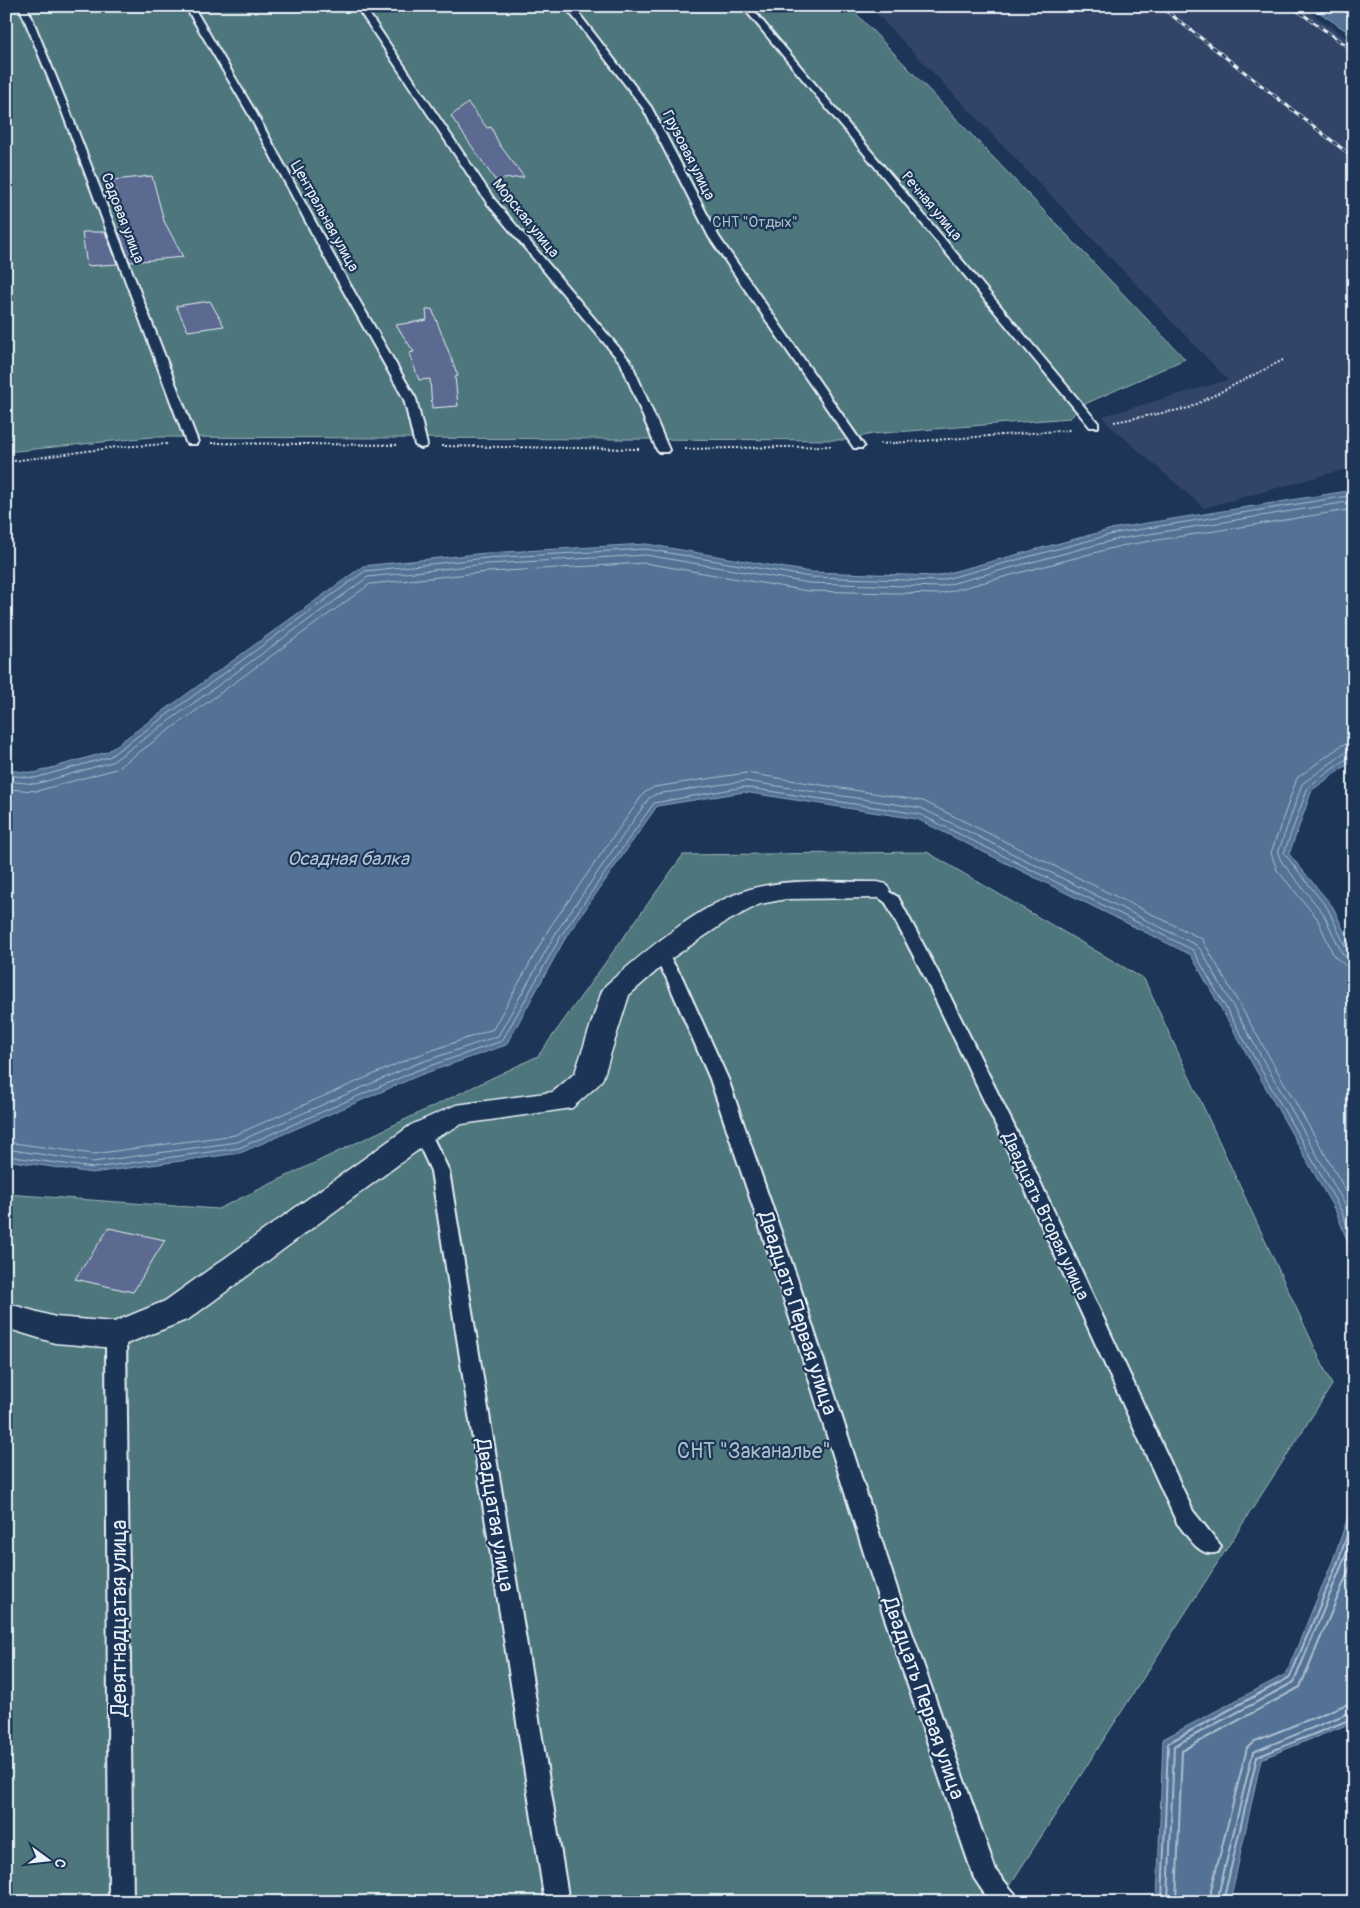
<svg xmlns="http://www.w3.org/2000/svg" width="1360" height="1908" font-family="Pangolin,sans-serif">
<rect width="100%" height="100%" fill="#1d3557"/>
<filter id="ink" filterUnits="userSpaceOnUse"><feTurbulence type="fractalNoise" baseFrequency=".02" numOctaves="2"/><feDisplacementMap in="SourceGraphic" scale="10" xChannelSelector="R" yChannelSelector="G"/><feConvolveMatrix kernelMatrix="1 2 1 2 8 2 1 2 1" color-interpolation-filters="sRGB"/></filter>
<g filter="url(#ink)">
<path fill="#304568" d="M869,6H1301L1354,43V467L1204,508L1107,423L1103,416L1228,380Z"/>
<path fill="#4e777b" stroke="#9bb4ba" d="M6,6H849L1185,359L1085,404L1070,418L872,434L847,440L151,437L6,452Z
M927,852L1144,979L1332,1385L999,1902H6V1194L218,1209L538,1056L683,855Z"/>
<path fill="#537295" stroke="#8fa5bd" d="M1310,6H1354V36Z
M1354,490V760L1312,790L1289,854L1333,907L1354,953V1258L1337,1214L1191,955L917,819L744,792L657,806L566,937L506,1045L420,1075L240,1153L92,1173L6,1160V770L34,773L107,752L363,566L486,553L646,544L810,572L937,576L1116,528Z
M1354,1500V1722L1261,1759L1230,1902H1157L1163,1739L1286,1674L1333,1560Z"/>
<g fill="none" stroke-linecap="round" stroke-linejoin="round">
<path stroke="#acbed0" stroke-width="1" d="M1354,742L1342,745L1297,778L1271,853L1277,870L1317,918L1334,956L1346,966L1354,967
M1354,750L1346,752L1302,784L1278,853L1281,861L1323,913L1343,955L1354,960
M1354,756L1349,757L1308,787L1284,853L1328,909L1347,950L1354,954
M6,775L35,778L109,757L365,571L487,558L646,549L810,577L938,581L1117,533L1354,495
M6,781L36,784L112,762L368,577L487,564L646,555L809,583L939,587L1118,539L1354,501
M6,789L37,791L116,769L370,584L488,572L645,563L808,591L940,594L1120,546L1354,509
M6,1142L93,1154L235,1135L413,1057L493,1029L550,927L644,793L654,787L746,773L923,801L1202,939L1354,1205
M6,1149L93,1162L237,1142L416,1064L498,1036L557,931L649,798L656,794L745,781L921,808L1196,945L1201,950L1347,1208L1354,1226
M6,1156L93,1168L239,1148L418,1070L502,1041L562,934L654,803L743,787L919,814L1193,950L1342,1212L1354,1244"/>
<path stroke="#acbed0" stroke-width="2" d="M1162,1902L1168,1743L1290,1677L1338,1562L1354,1515
M1168,1902L1174,1746L1294,1682L1354,1535
M1176,1902L1182,1751L1300,1687L1354,1558
M1211,1902V1890L1247,1748L1255,1741L1345,1705L1354,1704
M1219,1902V1892L1253,1752L1354,1711
M1225,1902V1893L1257,1757L1354,1718"/>
</g>
<path fill="#5b6991" stroke="#e8f1f8" d="M468,103L487,128L491,127L499,144L524,177L495,180L451,116Z
M152,176L164,221L183,257L130,262L119,233H130L121,212L113,180Z
M82,232H105L117,264L87,266Z
M210,301L224,326L188,331L176,306Z
M432,309L458,376L455,377L458,406L432,408L430,379L419,380L409,353L414,352L396,325L427,320L426,310Z
M109,1228L165,1240L133,1292L75,1279Z"/>
<g fill="none" stroke-linecap="round" stroke-linejoin="round">
<defs>
<path id="service" d="M19,6H27L71,114L198,442L196,444H188L186,442L63,114Z
M185,6H193L256,113L341,269L416,399L427,445L425,447L421,448L415,445L404,399L331,269L248,113Z
M356,6H364L494,199L631,362L669,450L667,452H659L657,450L621,363L487,203Z
M565,6H573L651,107L719,237L864,446L862,448H854L709,237L643,108Z
M742,6H750L1098,423V427H1090Z
M877,885L898,897L941,978L1017,1132L1193,1511L1221,1546L1218,1552C1200,1559 1188,1536 1177,1523L999,1132L925,978L886,903L869,890Z
M659,949L665,950L682,977L728,1079L800,1287L903,1607L996,1871L1015,1894L1018,1902H990L974,1878L881,1607L780,1287L710,1079L666,977L651,954L653,950Z
M422,1126L428,1128L449,1171L569,1902H545L431,1171L413,1132L416,1128Z
M116,1327L123,1330L126,1335L133,1902H109L106,1335L109,1330Z"/>
<path id="minor" d="M877,882L886,884L890,890L886,896L877,898L786,899L760,904L724,923L669,960L629,995L603,1078L598,1085L572,1108L462,1124L433,1139L189,1319L116,1348L55,1343L6,1328V1303L55,1317L114,1322L165,1301L411,1125L456,1105L553,1092L575,1073L602,991L606,985C646,951 695,908 744,891C785,877 834,882 877,882Z"/>
</defs>
<use href="#service" stroke="#e8f1f8" stroke-width="4"/>
<use href="#minor" stroke="#e8f1f8" stroke-width="3"/>
<path stroke="#e8f1f8" stroke-width="2" stroke-dasharray="2 2" stroke-linecap="butt" d="M1114,422L1189,408L1283,360
M211,443L399,445
M880,444L1071,430
M441,446L639,449
M685,449L832,446
M6,462L117,447L169,444"/>
<use href="#service" fill="#1d3557" fill-rule="evenodd"/>
<use href="#minor" fill="#1d3557" fill-rule="evenodd"/>
<defs>
<path id="rail" d="M1160,6L1354,158
M1291,6L1354,51"/>
</defs>
<use href="#rail" stroke="#e8f1f8" stroke-width="3"/>
<use href="#rail" stroke="#1d3557" stroke-width="2" stroke-dasharray="5.5" stroke-linecap="butt"/>
</g>
</g>
<g text-anchor="middle" stroke-width="4.5" stroke-linejoin="round" paint-order="stroke">
<g font-size="15" fill="#e8f1f8" stroke="#1d3557">
<text transform="translate(689 155) rotate(63)" y="5">Грузовая улица</text>
<text transform="translate(932 206) rotate(50)" y="5">Речная улица</text>
<text transform="translate(325 216) rotate(61)" y="5">Центральная улица</text>
<text transform="translate(123 218) rotate(69)" y="5">Садовая улица</text>
<text transform="translate(526 218) rotate(51)" y="5">Морская улица</text>
</g>
<g font-size="15" fill="#aac0c6" stroke="#1d3557">
<text x="755" y="227">СНТ "Отдых"</text>
</g>
<g font-size="18" fill="#e8f1f8" stroke="#1d3557">
<text transform="translate(1046 1216) rotate(65)" y="6">Двадцать Вторая улица</text>
</g>
<g font-size="19" font-style="italic" fill="#b4c5d5" stroke="#1d3557">
<text x="348" y="865">Осадная балка</text>
</g>
<g font-size="21" fill="#e8f1f8" stroke="#1d3557">
<text transform="translate(798 1313) rotate(72)" y="7">Двадцать Первая улица</text>
<text transform="translate(495 1515) rotate(81)" y="7">Двадцатая улица</text>
<text transform="translate(119 1618) rotate(-90)" y="7">Девятнадцатая улица</text>
<text transform="translate(924 1698) rotate(71)" y="7">Двадцать Первая улица</text>
</g>
<g font-size="21" fill="#aac0c6" stroke="#1d3557">
<text x="754" y="1458">СНТ "Заканалье"</text>
</g>
</g>
<rect width="1360" height="1908" fill="none" stroke="#1d3557" stroke-width="25"/>
<rect x="12" y="12" width="1335" height="1883" fill="none" stroke="#e8f1f8" stroke-width="2" filter="url(#ink)"/>
<g transform="translate(48 1860) rotate(105)" stroke="#1d3557" stroke-width="4" paint-order="stroke">
<path d="M0-4L9 19L0 12L-9 19Z" fill="#e8f1f8"/>
<text y="-8" font-size="14" font-weight="bold" text-anchor="middle" fill="#e8f1f8">С</text>
</g>
</svg>
